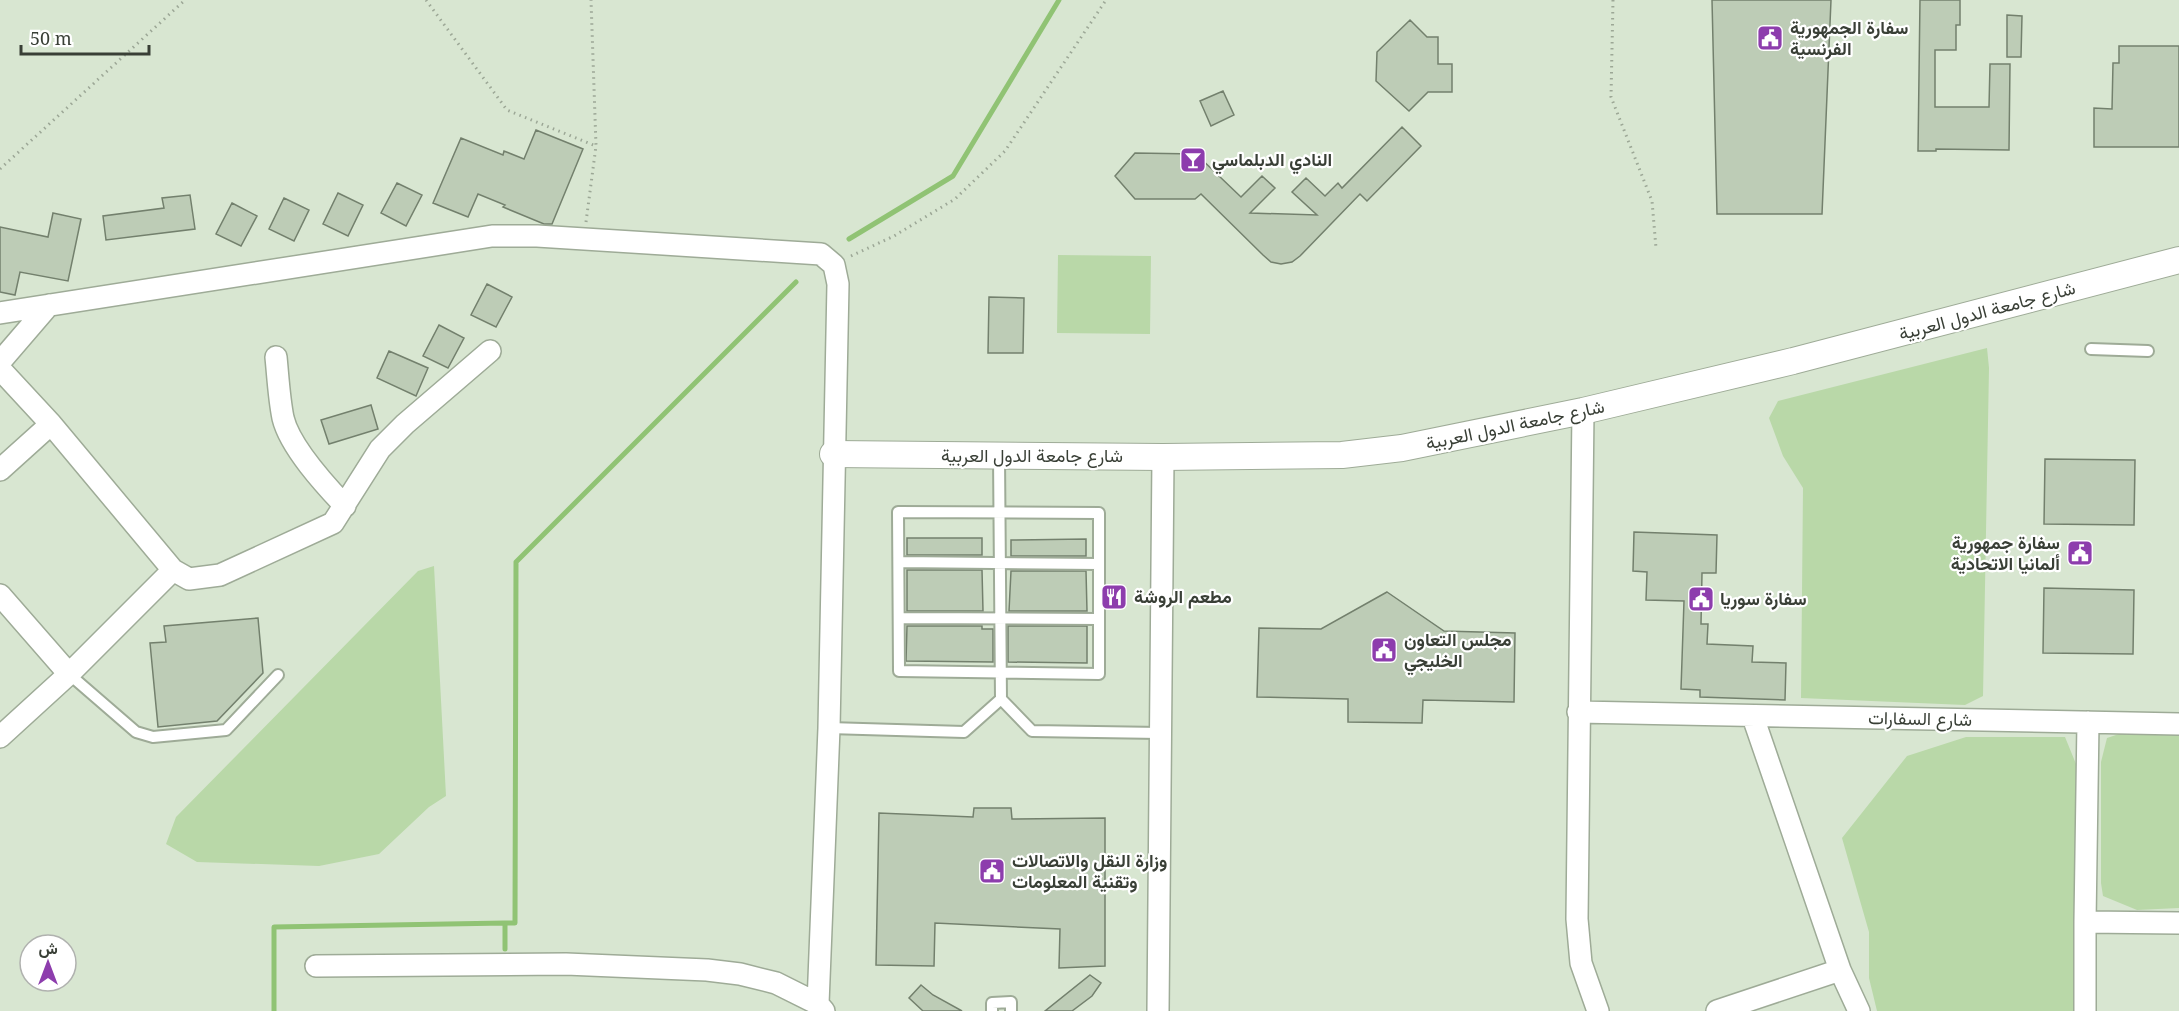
<svg xmlns="http://www.w3.org/2000/svg" width="2179" height="1011" font-family="'Noto Serif',Vazirmatn,serif">
<rect width="100%" height="100%" fill="#d8e6d1"/>
<path fill="#b9d8a8" d="M1058,255L1151,256L1150,334L1057,333Z
M1987,348L1989,368L1983,696L1965,705L1801,698L1803,488L1783,456L1769,418L1778,401Z
M434,566L446,796L429,807L379,854L319,866L197,862L166,844L176,817L418,571Z
M2125,732L2179,735V908L2137,910L2103,896L2101,883V762L2107,738Z
M1966,737H2065L2076,764L2073,1011H1877L1869,978V932L1842,838L1907,756Z"/>
<g fill="none" stroke-linecap="round" stroke-linejoin="round">
<path stroke="#90c374" stroke-width="5" d="M849,239L953,176L1059,0
M505,949V923H515L516,562L796,282
M274,1011V927L505,923"/>
</g>
<path fill="#bdccb6" stroke="#73806d" stroke-width="1.5" d="M1712,0H1831L1822,214H1717Z
M1920,0H1960V25H1956V50H1935V107H1989L1990,64H2010L2009,150L1936,149V151H1918Z
M2007,15L2022,16L2021,57H2007Z
M1410,20L1427,37H1438V64H1452V92H1428L1409,111L1376,81L1377,52Z
M2119,46H2179V147H2094V108L2112,109L2113,63H2119Z
M1223,91L1234,115L1211,126L1200,101Z
M1402,127L1421,146L1367,201L1360,194L1300,256L1292,262L1281,264L1271,262L1263,255L1201,194L1195,199H1135L1115,176L1135,153L1196,154L1241,197L1262,176L1275,188L1250,213L1317,215L1292,192L1306,178L1325,196L1338,183L1342,188Z
M536,130L583,149L552,224H544L503,207L505,205L478,194L468,217L433,203L461,138L503,155L504,151L524,159Z
M397,183L422,195L406,226L381,213Z
M338,193L363,205L348,236L323,224Z
M190,195L195,229L106,240L103,216L164,208L162,198Z
M284,198L309,210L294,241L269,229Z
M232,203L257,216L241,246L216,234Z
M53,213L81,219L68,281L20,272L15,295L0,292V227L48,237Z
M487,284L512,297L496,327L471,315Z
M989,297L1024,298L1023,353H988Z
M439,325L464,338L448,368L423,356Z
M389,351L428,368L416,396L377,378Z
M371,405L378,429L329,444L321,420Z
M2045,459L2135,460L2134,525L2044,524Z
M1634,532L1717,535L1716,573H1702L1701,624H1708L1707,644L1753,646L1752,662L1786,663L1785,700L1700,697V690L1681,689L1684,601L1646,600L1647,572L1633,571Z
M907,538H982V555H907Z
M1086,539V556H1011V540Z
M907,570H982L983,611H907Z
M1011,571H1086L1087,611H1009Z
M2044,588L2134,590L2133,654L2043,653Z
M1387,592L1444,631L1515,633L1514,702L1423,700L1422,723L1348,722V699L1257,697L1259,628L1321,629Z
M258,618L263,673L217,721L158,727L150,643L166,642L164,626Z
M907,626H982V629H993V662L906,661Z
M1008,626H1087V663L1008,662Z
M974,808H1011L1012,819L1105,818V966L1059,968L1060,929L935,923L934,966L876,965L879,813L973,817Z
M1090,975L1101,983L1092,996L1072,1011H1045Z
M921,985L933,995L962,1011H923L909,998Z"/>
<g fill="none" stroke-linecap="round" stroke-linejoin="round">
<defs>
<path id="service" d="M2091,349L2148,351
M999,456L1001,699L1032,731L1160,733
M898,512L1099,513V674L899,671Z
M899,562L1099,564
M899,618L1099,619
M69,674L136,732L153,737L226,730L278,675
M829,728L964,732L1001,699
M992,1011V1003L1011,1002V1011"/>
<path id="minor" d="M0,313L492,236H537L821,254L834,265L838,284L829,728L818,1004L824,1011
M276,357C278,377 279,398 283,418C290,447 325,485 345,506
M0,362L49,305
M0,369L51,424L173,570L189,579L220,575L333,523L380,449L405,424L490,351
M1583,411L1577,919L1581,963L1598,1011
M0,470L51,424
M0,595L69,674
M1578,712L2179,724
M1753,717L1840,970L1859,1011
M0,737L69,674L173,570
M2085,922L2088,722
M316,966L566,964L707,970L740,974L776,983L818,1004
M1158,1011L1163,457
M1717,1011L1840,970
M2085,1011V922L2179,923"/>
<path id="tertiary" d="M833,454L1163,457L1342,455L1402,448L1583,411L1793,361L2179,260"/>
</defs>
<use href="#service" stroke="#9eab97" stroke-width="14"/>
<use href="#minor" stroke="#9eab97" stroke-width="24"/>
<use href="#tertiary" stroke="#9eab97" stroke-width="28"/>
<path stroke="#9ca796" stroke-width="3" stroke-dasharray="1.5 4.5" stroke-linecap="butt" d="M426,0L507,110L596,146
M1613,0L1611,97L1652,201L1656,248
M0,169L185,0
M586,222L596,146L591,0
M851,256L894,236L955,199L1005,151L1106,0"/>
<use href="#service" stroke="#fff" stroke-width="10"/>
<use href="#minor" stroke="#fff" stroke-width="21"/>
<use href="#tertiary" stroke="#fff" stroke-width="26"/>
</g>
<defs>
<symbol id="civic-square" viewBox="-11 -11 22 22"><rect x="-9" y="-9" width="18" height="18" rx="4" fill="#8d3dad" stroke="#fff"/><path d="M-.6-6.5H3V-4.5H.6V-3L4-1V1h2V6H-6V1h2V-1L-.6-3ZM-1.2 2.5V6h2.4V2.5Z" fill="#fff"/></symbol>
<symbol id="bar-square" viewBox="-11 -11 22 22"><rect x="-9" y="-9" width="18" height="18" rx="4" fill="#8d3dad" stroke="#fff"/><path d="M-6-5H6L.8 .8V4.5H3.5V6h-7V4.5H-.8V.8Z" fill="#fff"/></symbol>
<symbol id="restaurant-square" viewBox="-11 -11 22 22"><rect x="-9" y="-9" width="18" height="18" rx="4" fill="#8d3dad" stroke="#fff"/><path d="M-5-6h1v4h1v-4h1v4h1v-4h1v5L-1.5 .5V6h-2V.5L-5-1ZM5-6V6H3V1.5H1.5Q1.5-4 5-6Z" fill="#fff"/></symbol>
</defs>
<g fill-rule="evenodd">
<use href="#civic-square" x="1755" y="23" width="30" height="30"/>
<use href="#bar-square" x="1178" y="145" width="30" height="30"/>
<use href="#civic-square" x="2065" y="538" width="30" height="30"/>
<use href="#restaurant-square" x="1099" y="582" width="30" height="30"/>
<use href="#civic-square" x="1686" y="584" width="30" height="30"/>
<use href="#civic-square" x="1369" y="635" width="30" height="30"/>
<use href="#civic-square" x="977" y="856" width="30" height="30"/>
</g>
<g text-anchor="middle" stroke-width="4.5" stroke-linejoin="round" paint-order="stroke">
<g font-size="18" font-weight="bold" fill="#393f36" stroke="#fff" text-anchor="start">
<text x="1790" y="34">سفارة الجمهورية<tspan x="1790" dy="21">الفرنسية</tspan></text>
<text x="1212" y="166">النادي الدبلماسي</text>
<text x="2060" y="549" text-anchor="end">سفارة جمهورية<tspan x="2060" dy="21">ألمانيا الاتحادية</tspan></text>
<text x="1134" y="603">مطعم الروشة</text>
<text x="1720" y="605">سفارة سوريا</text>
<text x="1404" y="646">مجلس التعاون<tspan x="1404" dy="21">الخليجي</tspan></text>
<text x="1012" y="867">وزارة النقل والاتصالات<tspan x="1012" dy="21">وتقنية المعلومات</tspan></text>
</g>
<g font-size="18" fill="#393f36" stroke="#fff">
<text transform="translate(1987 311) rotate(-15)" y="6">شارع جامعة الدول العربية</text>
<text transform="translate(1515 425) rotate(-12)" y="6">شارع جامعة الدول العربية</text>
<text x="1032" y="462">شارع جامعة الدول العربية</text>
<text transform="translate(1920 719) rotate(1)" y="6">شارع السفارات</text>
</g>
</g>
<g transform="translate(48 963)"><circle r="28" fill="#ffffff" stroke="#b0b2af" stroke-width="1.5"/>
<path d="M0-4.5L10 22L0 15L-10 22Z" fill="#8d3dad"/>
<text y="-9" font-size="16" font-weight="bold" text-anchor="middle" fill="#393f36">ش</text>
</g>
<path d="M21 45v9h128v-9" fill="none" stroke="#393f36" stroke-width="3"/>
<text x="30" y="45" font-size="18" fill="#393f36" stroke="#ffffff" stroke-width="4.5" paint-order="stroke">50 m</text>
</svg>
